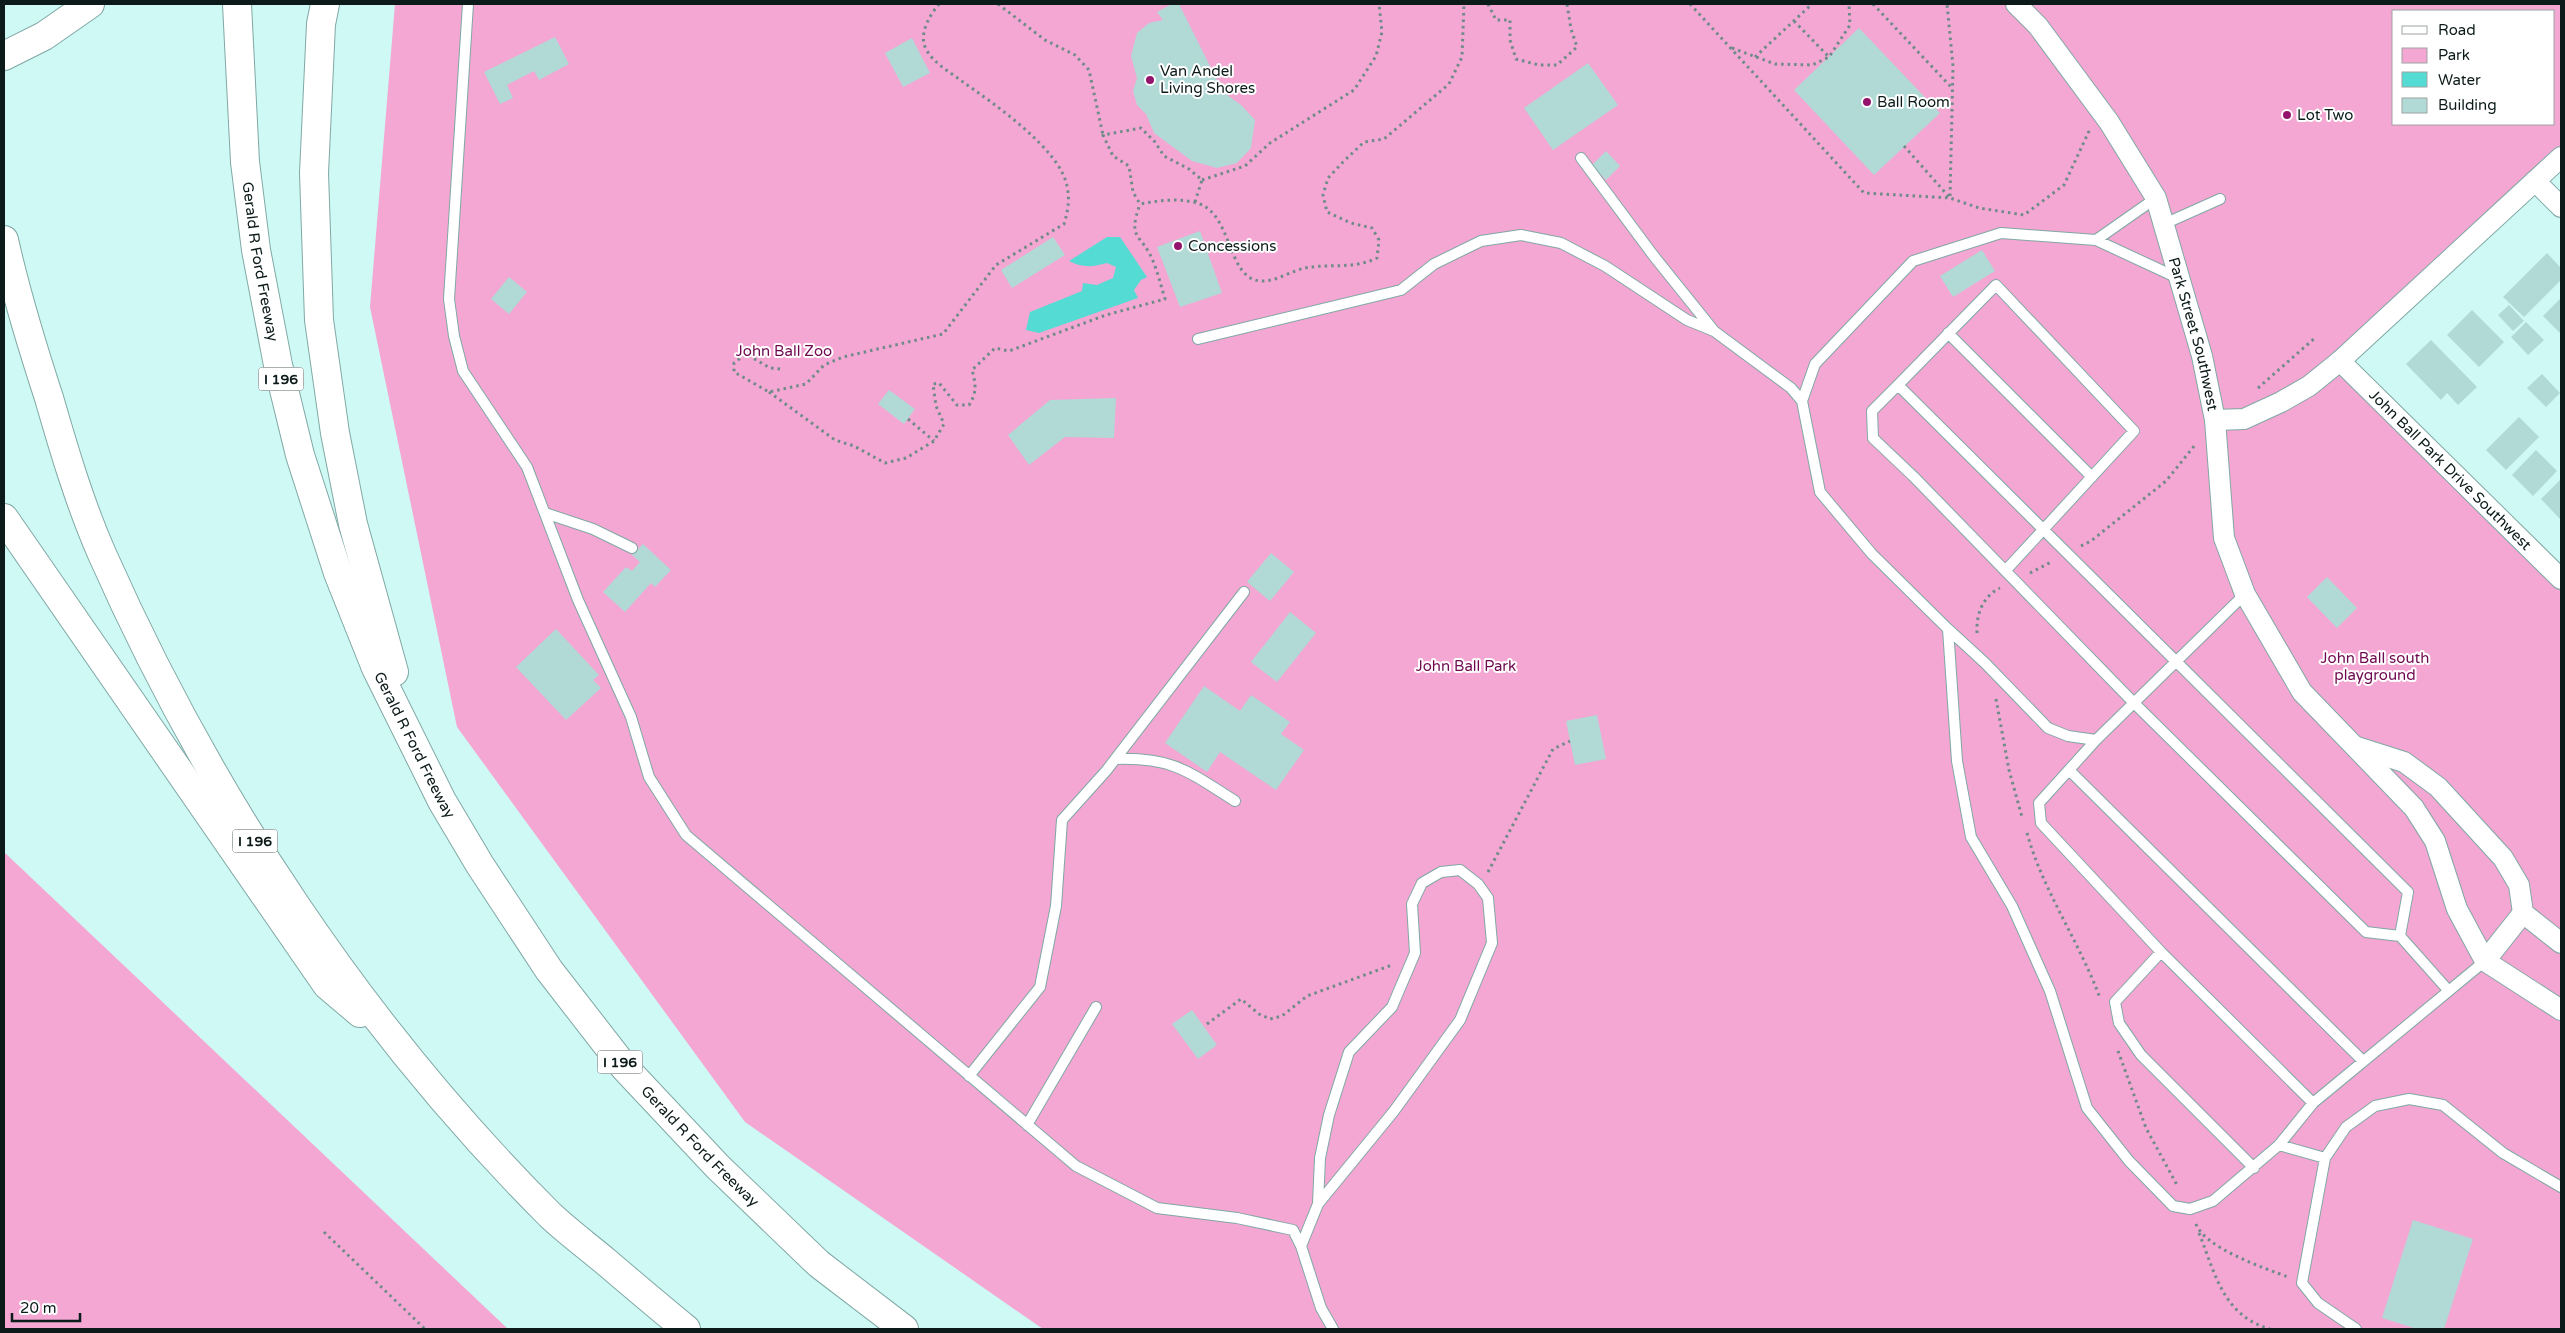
<svg xmlns="http://www.w3.org/2000/svg" width="2565" height="1333" font-family="'Varela Round',sans-serif">
<rect width="100%" height="100%" fill="#cff9f5"/>
<path fill="#f3a7d2" fill-rule="evenodd" d="M395,4H2561V157L2340,361L2561,579V1329H1043L745,1122L457,727L370,307ZM2394,11H2554V124H2394Z
M4,852L508,1329H4Z"/>
<path fill="#54dcd4" d="M1107,237H1120L1147,277L1141,280L1134,290L1138,298L1039,333L1026,330L1030,312L1082,291L1083,283L1097,285L1113,278L1116,267L1107,263C1093,267 1082,268 1069,261Z"/>
<path fill="#b1dad7" d="M1172,4H1179L1223,92L1241,105L1255,120L1251,148L1237,163L1217,168L1192,161L1154,133L1146,114L1137,105L1133,91L1137,78L1131,56L1137,33L1149,23L1163,20L1157,12Z
M1859,28L1940,113L1874,175L1794,90Z
M555,37L569,64L539,80L534,71L507,85L513,98L500,104L484,72Z
M912,38L930,73L903,87L885,53Z
M1588,63L1618,105L1553,150L1524,108Z
M1606,151L1620,166L1606,180L1592,165Z
M1200,231L1222,293L1180,307L1157,247Z
M1053,237L1065,255L1012,288L1001,270Z
M1982,250L1995,271L1953,297L1940,276Z
M2547,253L2561,268V280L2524,317L2503,297Z
M509,277L527,292L509,314L491,299Z
M2561,298V334L2543,316Z
M2509,305L2524,321L2513,331L2498,315Z
M2472,310L2504,342L2479,367L2447,335Z
M2526,322L2544,340L2528,355L2511,337Z
M2431,340L2477,387L2458,405L2447,393L2441,400L2406,364Z
M2542,374L2560,393L2546,407L2527,388Z
M889,390L915,409L904,424L878,404Z
M1116,398L1114,438L1065,437L1029,465L1008,435L1050,400Z
M2519,417L2539,437L2506,470L2486,450Z
M2536,450L2557,471L2533,496L2512,475Z
M2561,479V520L2541,499Z
M643,544L671,570L655,587L651,583L625,612L603,592L626,567L632,571L640,562L632,555Z
M1271,553L1294,572L1270,601L1247,582Z
M2327,577L2357,608L2337,628L2307,597Z
M1290,612L1316,633L1277,682L1251,662Z
M556,629L599,675L593,680L601,688L566,720L516,667Z
M1204,686L1240,711L1251,695L1290,722L1281,734L1304,750L1276,790L1220,752L1207,772L1165,743Z
M1597,715L1606,759L1575,765L1566,721Z
M1192,1010L1217,1045L1198,1059L1172,1024Z
M2413,1220L2473,1239L2444,1329H2417L2382,1318Z"/>
<g fill="none" stroke-linecap="round" stroke-linejoin="round">
<defs>
<path id="lane" d="M468,4L449,299L454,336L463,371L527,467L578,600L631,717L649,777L686,835L1076,1166L1157,1208L1237,1218L1293,1230L1301,1246
M1581,158L1653,255L1714,331L1791,388L1802,401
M2156,198L2096,240L2001,233L1913,261L1815,364L1802,401L1820,492L1872,554L1948,629L1957,761L1971,837L2012,906L2050,991L2087,1108L2129,1161L2173,1206L2190,1209L2213,1201L2279,1145L2325,1158
M2164,224L2220,199
M2096,240L2180,279
M1948,333L2092,477
M1198,339L1401,290L1434,264L1481,241L1521,235L1561,243L1605,266L1687,320L1714,331
M1898,385L1996,285L2134,431L2006,570
M545,513L593,529L632,548
M1948,629L1985,663L2048,728L2068,736L2096,740L2245,594
M2096,740L2039,803L2041,823L2161,952L2313,1103L2279,1145
M1116,759C1173,757 1189,772 1235,801
M2069,770L2363,1061
M2400,936L2408,892L1898,385L1872,411L1873,438L1913,476L2134,703L2366,932L2400,936L2448,990
M2161,952L2115,1002L2119,1023L2141,1055L2254,1168
M969,1076L1040,987L1056,906L1062,820L1106,771L1244,592
M2313,1103L2485,961
M1027,1125L1096,1007
M1318,1204L1320,1158L1329,1115L1349,1052L1392,1007L1415,953L1412,904L1422,883L1441,872L1460,870L1478,884L1488,898L1492,943L1460,1020L1394,1111L1318,1204L1301,1246L1321,1308L1333,1329
M2356,1329L2318,1303L2302,1283L2325,1158L2346,1127L2375,1106L2409,1099L2443,1105L2503,1153L2561,1187"/>
<g id="street">
<path id="s1" d="M2016,4L2038,26L2109,122L2156,198L2202,356L2215,420L2244,419L2281,402L2309,386L2340,361L2561,157"/>
<path d="M2535,181L2561,207"/>
<path id="s2" d="M2340,361L2561,579"/>
<path d="M2215,420L2224,538L2245,594L2302,692L2414,808L2435,841L2457,909L2485,961L2561,1010"/>
<path d="M2357,747L2404,762L2438,787L2503,858L2519,885L2523,913L2561,943"/>
<path d="M2485,961L2523,913"/>
</g>
<g id="highway">
<path id="s3" d="M237,4L245,162L256,250L278,365L300,455L338,573L376,668L442,801L480,865L549,970L625,1068L718,1167L819,1264L904,1329"/>
<path d="M325,4L321,24L314,173L319,320L335,433L353,524L394,672"/>
<path d="M4,56L44,36L90,4"/>
<path d="M4,240C16,294 32,346 49,398C64,450 80,504 102,554C210,798 361,1026 550,1215C567,1231 587,1246 605,1261C632,1284 659,1307 686,1329"/>
<path d="M4,518L327,985L360,1013"/>
</g>
</defs>
<use href="#lane" stroke="#80a8a5" stroke-width="12"/>
<use href="#street" stroke="#80a8a5" stroke-width="22"/>
<use href="#highway" stroke="#80a8a5" stroke-width="30"/>
<path stroke="#6f8b89" stroke-width="3" stroke-dasharray="2.5 4" stroke-linecap="butt" d="M998,4L1045,40L1075,55L1089,70L1103,135
M1488,4L1496,20H1510V40L1516,59L1539,65H1557L1577,47L1571,29L1567,4
M1690,4L1864,193L1950,198L1979,208L2024,215L2064,185L2090,129
M1873,4L1952,88
M1794,21L1829,57
M1732,48L1775,64L1812,65L1829,57L1850,25L1849,4
M1755,57L1812,4
M1904,146L1950,198L1953,66L1947,4
M1202,180L1245,166L1270,143L1354,90L1376,56L1382,32L1379,4
M1195,202L1202,180L1189,169L1164,156L1155,142L1141,128L1103,135L1113,156L1129,166L1133,192L1140,204C1157,201 1175,198 1193,202C1234,209 1225,279 1261,281C1275,282 1291,271 1305,268C1330,263 1352,270 1377,258L1379,240L1372,228L1351,223L1327,212L1323,195L1328,178L1344,161L1364,142L1384,139L1449,84L1462,57L1464,4
M780,369L770,368L746,354L734,363V372L769,392L806,384L824,365L843,357L943,334L996,265L1064,224C1068,211 1070,199 1067,186C1060,149 993,103 963,82C950,72 934,64 926,49C918,34 930,15 939,4
M2258,388L2316,337
M769,392L835,440L854,446L885,463L906,458L934,441L944,424L936,406L933,384L939,383L957,405H969C977,393 976,384 972,370L995,348L1009,351L1106,315L1165,299C1161,286 1158,273 1153,261C1141,232 1127,241 1140,204
M908,419L934,441
M2081,546L2091,541L2166,481L2195,445
M2030,573L2053,561
M1977,633C1976,614 1983,596 2000,588
M1996,699L2009,770L2022,817
M2027,833C2043,891 2079,941 2100,998
M1488,872L1553,749L1570,741
M1207,1024L1241,999L1259,1014L1270,1019L1282,1016L1307,996L1392,965
M2118,1051L2146,1128L2177,1185
M2196,1224C2205,1248 2264,1268 2288,1277
M324,1232L425,1329
M2199,1233C2215,1273 2223,1316 2270,1329"/>
<use href="#lane" stroke="#fff" stroke-width="10"/>
<use href="#street" stroke="#fff" stroke-width="20"/>
<use href="#highway" stroke="#fff" stroke-width="28"/>
</g>
<g fill="#94136d" stroke="#fff" stroke-width="2">
<circle cx="1150" cy="80" r="5"/>
<circle cx="1867" cy="102" r="5"/>
<circle cx="2287" cy="115" r="5"/>
<circle cx="1178" cy="246" r="5"/>
</g>
<g text-anchor="middle" stroke-width="4" stroke-linejoin="round" paint-order="stroke">
<g fill="#fff" stroke="#555f5f" stroke-width="1">
<rect x="258.5" y="367.5" width="45" height="23" rx="4"/>
<rect x="232.5" y="829.5" width="45" height="23" rx="4"/>
<rect x="597.5" y="1050.5" width="45" height="23" rx="4"/>
</g>
<g font-size="14" font-weight="bold" fill="#0c1b1a">
<text x="281" y="384">I 196</text>
<text x="255" y="846">I 196</text>
<text x="620" y="1067">I 196</text>
</g>
<g font-size="15" fill="#0c1b1a" stroke="#fff" text-anchor="start">
<text x="1160" y="76">Van Andel<tspan x="1160" dy="17">Living Shores</tspan></text>
<text x="1877" y="107">Ball Room</text>
<text x="2297" y="120">Lot Two</text>
<text x="1188" y="251">Concessions</text>
</g>
<g font-size="15" fill="#0c1b1a" stroke="#fff">
<text dy="5" stroke="none"><textPath href="#s3" startOffset="259">Gerald R Ford Freeway</textPath></text>
<text dy="5" stroke="none"><textPath href="#s1" startOffset="381">Park Street Southwest</textPath></text>
<text dy="5" stroke="none"><textPath href="#s2" startOffset="155">John Ball Park Drive Southwest</textPath></text>
<text dy="5" stroke="none"><textPath href="#s3" startOffset="769">Gerald R Ford Freeway</textPath></text>
<text dy="5" stroke="none"><textPath href="#s3" startOffset="1264">Gerald R Ford Freeway</textPath></text>
</g>
<g font-size="15" fill="#6e084f" stroke="#fff">
<text x="784" y="356">John Ball Zoo</text>
<text x="2375" y="663">John Ball south<tspan x="2375" dy="17">playground</tspan></text>
<text x="1466" y="671">John Ball Park</text>
</g>
</g>
<rect width="2565" height="1333" fill="none" stroke="#0c1b1a" stroke-width="10"/>
<rect x="2392" y="10" width="162" height="115" fill="#ffffff" stroke="#9ea4a3"/>
<rect x="2402" y="26" width="25" height="8" fill="#ffffff" stroke="#9ea4a3"/>
<text x="2438" y="35" font-size="15" fill="#0c1b1a">Road</text>
<rect x="2402" y="48" width="25" height="15" fill="#f3a7d2" stroke="#9ea4a3"/>
<text x="2438" y="60" font-size="15" fill="#0c1b1a">Park</text>
<rect x="2402" y="72" width="25" height="15" fill="#54dcd4" stroke="#9ea4a3"/>
<text x="2438" y="85" font-size="15" fill="#0c1b1a">Water</text>
<rect x="2402" y="98" width="25" height="15" fill="#b1dad7" stroke="#9ea4a3"/>
<text x="2438" y="110" font-size="15" fill="#0c1b1a">Building</text>
<path d="M12 1313v8h68v-8" fill="none" stroke="#0c1b1a" stroke-width="2.5"/>
<text x="20" y="1313" font-size="15" fill="#0c1b1a" stroke="#ffffff" stroke-width="4" paint-order="stroke">20 m</text>
</svg>
